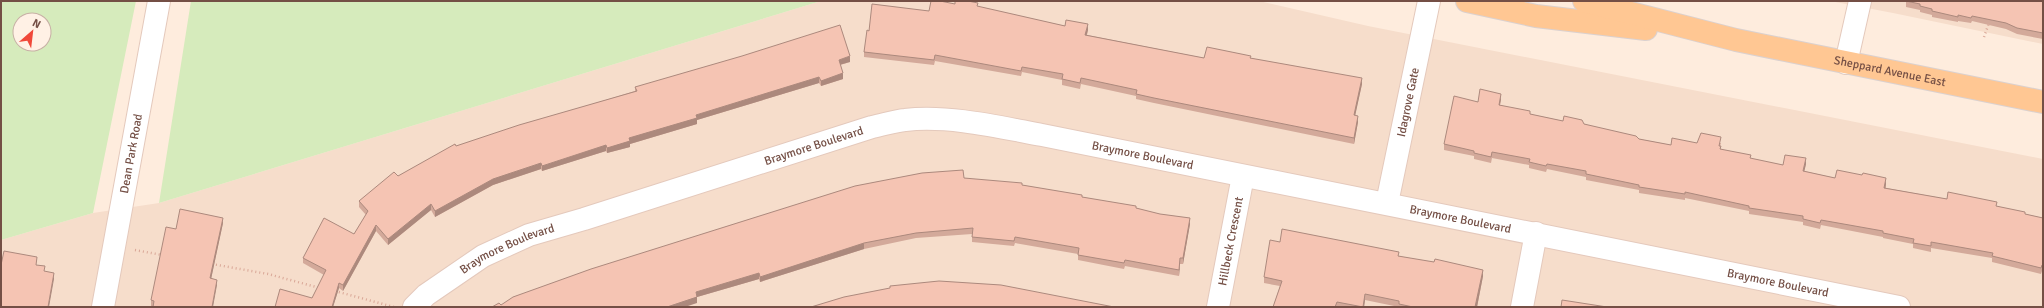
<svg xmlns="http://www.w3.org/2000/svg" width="2044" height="308" font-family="Signika,sans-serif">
<rect width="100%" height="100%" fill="#feecdd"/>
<path fill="#f6ddcb" d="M821,1H1259L1368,26L2043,159V307H1V240L93,213L159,203Z
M1830,1H2043V44L1893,13Z"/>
<path fill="#d6ebbc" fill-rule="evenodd" d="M1,1H136L93,213L1,240ZM20,20H44V44H20Z
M191,1H821L159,203Z"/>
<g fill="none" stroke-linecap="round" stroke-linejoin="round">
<defs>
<g id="minor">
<path d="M1846,63L1860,1"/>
<path id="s1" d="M1387,203L1429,1"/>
<path id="s2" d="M103,307L159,1"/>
<path id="s3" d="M414,307L426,295L483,256L529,235L584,219L872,127C883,125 894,121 905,120C949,115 999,127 1042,135L1899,307"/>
<path id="s4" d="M1218,307L1243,176"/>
<path d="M1522,307L1536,233"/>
</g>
<g id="major">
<path d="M1467,1L1536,16L1646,29"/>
<path id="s5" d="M1584,1L1736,40L2043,102"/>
</g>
</defs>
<use href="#minor" stroke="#e4c9bc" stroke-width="24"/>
<use href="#major" stroke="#dbd1cf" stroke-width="24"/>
<path stroke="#d9a797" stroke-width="2.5" stroke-dasharray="1 3" stroke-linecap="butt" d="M1984,37L1989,23
M135,250L162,255
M212,264L268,274L320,288
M335,291L394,307"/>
<use href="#minor" stroke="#fff" stroke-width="22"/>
<use href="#major" stroke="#ffc793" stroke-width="22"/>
</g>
<path fill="#d3a99a" d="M1906,1H2043V39L2017,34L2006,29L1972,21L1971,23L1958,21V22L1932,17V15L1920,12V10L1906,7Z
M955,4L978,7L1065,26L1088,30L1087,35L1204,58H1251L1362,84L1355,115L1358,122L1354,144L1154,103L1136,99V96L1081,84L1080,89L1062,85V80L1022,72L1021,76L935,61L934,65L864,57V52L869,31Z
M850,62L840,65L843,79L821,86L819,83L697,120V124L630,144V147L607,153L606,151L542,171L541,169L493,185L435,217L431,210L388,245L376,231L343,291L339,288L333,307H275L312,298L324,275L303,263V258L354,234L366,215L359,207V201L398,176L456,146L635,91V87Z
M1501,99L1500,105L1530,114L1563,121L1584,124L1639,139L1671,145L1697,143H1721L1720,146L1721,149L1751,159L1783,165L1806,164L1804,171L1835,178L1886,184V188L1947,199L1997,206L2025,214L2043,218V271H2042L2041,274L1992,262V258L1931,248V252L1913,248V244L1883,238V237L1821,225L1820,229L1803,225V222L1749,214V211L1685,198V200L1639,193V190L1586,180V177L1547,169L1546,172L1529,168V165L1492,158L1491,163L1474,159V156L1444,150V144Z
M964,178L1022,185L1136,208L1190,224L1183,264H1180L1179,276L1125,266L1124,269L1078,260V254L1015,243L1014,246L972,242V234L916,238L864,249L760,282L759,279L697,297V303L501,305Z
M223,223L211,279L217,285L153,307L151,306V300Z
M1280,242L1399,256L1483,276L1477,307H1399L1365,300L1364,307H1273L1280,286L1264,283V277Z"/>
<path fill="#ac897d" d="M1088,24V30L1085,40V35Z
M850,56V62L839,65V60Z
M843,73V79L821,86V81Z
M819,77V83L697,120V124L630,144V147L607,153V148L629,138L696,115Z
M1362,78V84L1354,121V115Z
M1501,94V99L1499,110V105Z
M1358,116V122L1354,144V138Z
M606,145V151L542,171V166Z
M1806,158V164L1803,177V171Z
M541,163V169L493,185L435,217V211L493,179Z
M1886,178V184L1884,193V188Z
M431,204V210L388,245V239Z
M223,218V223L210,284V278Z
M1190,218V224L1183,264V258Z
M376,225V231L343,291V285Z
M864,243V249L760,282V277Z
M1180,258V264L1179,276V270Z
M1483,270V276L1477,307H1475Z
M54,273V279L49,307H48Z
M759,273V279L697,297V303L685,307H667L696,292Z
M217,280V285L213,307H212Z
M339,283V288L333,307H332Z
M1365,294V300L1364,307H1363Z"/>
<path fill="#f5c4b3" stroke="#ac897d" d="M931,1H940L955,4V1H968L978,3L977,6L1065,26L1066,20L1088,24L1085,35L1204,58L1207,47L1251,56L1250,58L1362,78L1354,115L1358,116L1354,138L1154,98L1136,94L1137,90L1081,78L1080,83L1062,79L1063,74L1022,67L1021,71L935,55L934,60L864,52L867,30L869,31L872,4L929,11Z
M1906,1H2043V33L2017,28L2006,23L1972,16L1971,18L1958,15V17L1932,11V9L1920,6V4Z
M840,25L850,56L839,60L843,73L821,81L819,77L696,115L697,118L629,138L630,141L607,148L606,145L542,166L541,163L493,179L435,211L431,204L388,239L376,225L343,285L339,283L332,307H275L280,289L312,298L326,270L303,258L324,218L354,234L368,211L359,201L394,172L398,176L455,144L456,146L519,125L637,91L635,87L742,56Z
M1480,89L1501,94L1499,105L1530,111V114L1563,121L1564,116L1582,120L1584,124L1636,136L1639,139L1671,145L1672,138L1697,143L1701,133L1721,137L1719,146H1721L1720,149L1751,155L1750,158L1783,165L1785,155L1806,158L1803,171L1835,178L1837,170L1862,175L1863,173L1886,178L1884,188L1947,199L1948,192L1997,202L1996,206L2025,212V214L2043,218V266L2042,265L2041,268L1992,256L1993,253L1931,242V246L1913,243L1914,239L1883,233V231L1821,220L1820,223L1803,219V216L1749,208V206L1685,192V194L1639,187V185L1586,174V171L1547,164L1546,166L1529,162L1530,159L1492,152L1491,157L1474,153V151L1444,144L1454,96L1478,102Z
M963,170L964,178L1022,183V185L1082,195V197L1136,206V208L1160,214L1190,218L1183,258H1180L1179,270L1125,260L1124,263L1078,255L1079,248L1015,237L1014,241L972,237L973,228L916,233L864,243L760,277L759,273L696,292L697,297L667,307H492L499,303L501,305L513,297L591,269L855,186L922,173Z
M180,209L223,218L210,278L217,280L212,307H153L154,301L151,300L166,227L176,229Z
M1282,229L1399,252L1398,256L1434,262L1435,259L1483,270L1475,307H1413L1399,304V301L1365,294L1363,307L1337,302L1335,307H1273L1282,281L1264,277L1270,240L1280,242Z
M4,251L37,257L36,265L45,266L44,271L54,273L48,307H1V265Z
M939,281L1001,285L1114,307H811L844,297L890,288V286Z
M1562,300L1607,307H1561Z"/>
<g text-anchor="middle" stroke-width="4" stroke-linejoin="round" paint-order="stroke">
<g font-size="12" fill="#744f45" stroke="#fff1e5">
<text dy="4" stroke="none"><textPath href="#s5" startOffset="314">Sheppard Avenue East</textPath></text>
<text dy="4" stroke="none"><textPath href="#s1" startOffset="103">Idagrove Gate</textPath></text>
<text dy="4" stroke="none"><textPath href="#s3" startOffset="435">Braymore Boulevard</textPath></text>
<text dy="4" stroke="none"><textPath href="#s2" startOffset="156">Dean Park Road</textPath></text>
<text dy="4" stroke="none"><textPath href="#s3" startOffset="771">Braymore Boulevard</textPath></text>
<text dy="4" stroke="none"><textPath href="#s3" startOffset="1095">Braymore Boulevard</textPath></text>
<text dy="4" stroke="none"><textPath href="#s4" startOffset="67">Hillbeck Crescent</textPath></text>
<text dy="4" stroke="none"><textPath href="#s3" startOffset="111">Braymore Boulevard</textPath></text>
<text dy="4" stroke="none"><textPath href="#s3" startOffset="1419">Braymore Boulevard</textPath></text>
</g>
</g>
<rect width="2044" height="308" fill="none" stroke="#744f45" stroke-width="4"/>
<g transform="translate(32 32) rotate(28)"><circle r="19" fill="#fff1e5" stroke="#c7b0a5"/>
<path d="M0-3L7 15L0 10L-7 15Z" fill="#f04839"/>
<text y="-6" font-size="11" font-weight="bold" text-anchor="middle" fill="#744f45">N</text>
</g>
</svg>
